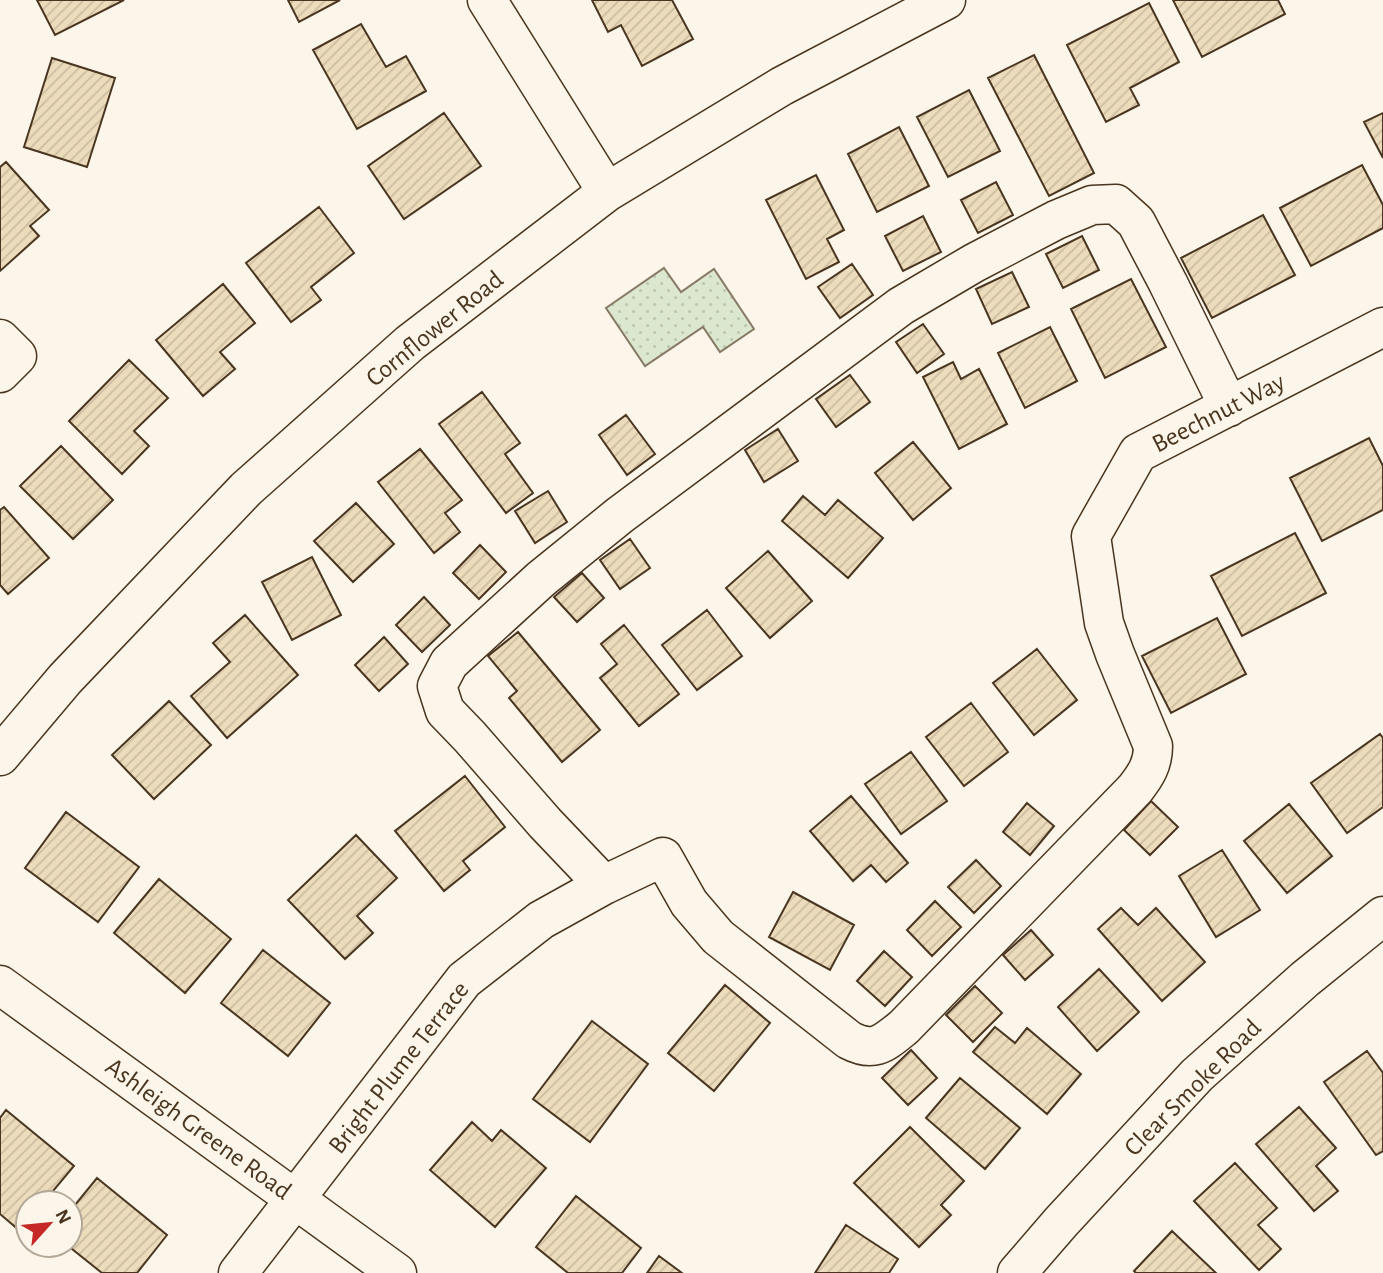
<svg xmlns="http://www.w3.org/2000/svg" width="1383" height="1273" font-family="'Alegreya Sans',sans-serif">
<defs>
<pattern id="park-dots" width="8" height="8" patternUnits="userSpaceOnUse" patternTransform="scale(1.75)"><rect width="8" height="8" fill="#dce7d0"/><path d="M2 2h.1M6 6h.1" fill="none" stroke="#bec7b2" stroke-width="1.8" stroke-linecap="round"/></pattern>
<pattern id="building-hatch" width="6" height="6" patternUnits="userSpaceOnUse" patternTransform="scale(1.75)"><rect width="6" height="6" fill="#ecdcbc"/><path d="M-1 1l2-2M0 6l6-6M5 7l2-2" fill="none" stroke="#ccbda1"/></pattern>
</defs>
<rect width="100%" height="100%" fill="#fbf6e9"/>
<path fill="url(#park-dots)" stroke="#887966" stroke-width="2" d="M664,268L681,292L714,269L754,329L720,352L703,327L645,366L606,308Z"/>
<path fill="url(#building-hatch)" stroke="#4a3520" stroke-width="2" d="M37,0H124L55,35Z
M288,0H340L299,22Z
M592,0H672L693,39L642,66L621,25L608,32Z
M1173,0H1278L1285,14L1202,57Z
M1149,3L1179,62L1130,88L1139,105L1106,122L1067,45Z
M361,24L386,67L406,56L426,91L357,129L313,50Z
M1034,55L1094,173L1049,196L988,78Z
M52,58L115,78L87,167L24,147Z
M969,90L1000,151L948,177L917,117Z
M444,113L481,166L404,219L368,166Z
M1383,113V158L1364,122Z
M899,127L929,186L877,212L848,154Z
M6,162L49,210L30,226L39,236L0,271V167Z
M1362,165L1383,205V228L1311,266L1280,208Z
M816,175L844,230L827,239L839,262L806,279L766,200Z
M996,182L1013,215L978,233L961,200Z
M319,207L354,253L311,287L321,300L291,322L246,263Z
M1263,215L1295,275L1212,318L1181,258Z
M923,216L941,252L903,271L885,236Z
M1082,236L1099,270L1063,288L1046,254Z
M852,264L873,295L840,318L818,287Z
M1012,272L1029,307L992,324L976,289Z
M1131,279L1166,347L1105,378L1071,309Z
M223,284L255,323L220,352L235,369L203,396L156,340Z
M923,324L944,354L917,373L896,342Z
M1050,327L1077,381L1025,408L998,353Z
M129,360L168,398L134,431L149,446L122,474L69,421Z
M953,362L961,379L979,369L1007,424L959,449L923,377Z
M850,375L870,402L836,427L816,399Z
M482,392L520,443L505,454L533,493L506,513L439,424Z
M626,415L655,454L627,475L599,435Z
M778,429L798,461L764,482L745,450Z
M1369,438L1383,466V510L1322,541L1290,478Z
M913,442L951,488L913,520L875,473Z
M61,446L113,500L73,539L20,486Z
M420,449L462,500L445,513L460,532L434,553L378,482Z
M548,491L567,522L535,543L515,511Z
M803,496L825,515L838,500L883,538L848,578L782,521Z
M356,503L394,544L353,582L314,541Z
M4,507L49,558L8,594L0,585V510Z
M1295,533L1326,593L1242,636L1211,576Z
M630,539L650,568L620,589L600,560Z
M480,545L506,572L479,599L453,573Z
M768,551L812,601L770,638L726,588Z
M312,557L341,615L292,640L262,582Z
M582,573L604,598L577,622L554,597Z
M424,597L450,625L422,652L396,625Z
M707,610L742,656L697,690L662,645Z
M245,615L298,675L227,738L191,696L230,662L213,643Z
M1217,618L1246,674L1171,713L1142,656Z
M624,625L679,694L639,726L600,678L617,664L601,644Z
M518,632L600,730L562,762L509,698L517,691L488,656Z
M384,637L408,664L379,691L355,665Z
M1037,649L1077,700L1034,735L993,683Z
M169,701L211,745L154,799L112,755Z
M971,703L1008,752L964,786L926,737Z
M1380,734L1383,738V807L1347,833L1311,783Z
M911,752L947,801L901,834L865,784Z
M465,776L505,827L463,861L470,870L444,891L395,831Z
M851,796L908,863L886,882L871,865L853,881L810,831Z
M1151,801L1178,827L1150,855L1124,830Z
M1027,803L1054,826L1030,855L1003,832Z
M1289,804L1332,856L1287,893L1244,841Z
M66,812L139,867L98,922L25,868Z
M356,835L397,878L357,916L373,933L345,959L288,900Z
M1222,850L1260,910L1216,937L1179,876Z
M976,860L1001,886L974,913L948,887Z
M159,879L231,939L185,993L114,933Z
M793,892L854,925L830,970L769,937Z
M935,901L961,927L932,956L907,930Z
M1121,908L1138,925L1156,908L1205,962L1162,1001L1098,929Z
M1031,930L1053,955L1025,980L1003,955Z
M263,950L330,1003L288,1056L221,1003Z
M884,951L912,977L885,1006L857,981Z
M1099,969L1139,1012L1097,1051L1058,1007Z
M725,985L770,1023L714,1091L668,1053Z
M975,986L1002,1013L973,1042L946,1015Z
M592,1021L648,1064L590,1142L533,1099Z
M995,1027L1015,1043L1027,1028L1081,1074L1047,1114L973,1052Z
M911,1050L937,1078L908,1105L882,1078Z
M1367,1051L1383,1073V1151L1376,1155L1324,1082Z
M960,1078L1020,1128L985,1169L926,1118Z
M1299,1107L1336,1148L1316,1166L1338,1191L1314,1211L1256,1144Z
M6,1110L74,1166L43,1203H28V1221L20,1231L0,1214V1118Z
M472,1122L492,1141L501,1130L546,1168L495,1227L430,1170Z
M910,1127L964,1181L941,1205L951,1215L919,1247L854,1183Z
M1235,1163L1277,1208L1258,1225L1281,1249L1259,1270L1194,1201Z
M97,1178L167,1235L137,1273H102L67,1245H70V1211Z
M576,1196L641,1248L622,1273H568L536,1247Z
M846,1225L898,1259L889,1273H815Z
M1172,1231L1216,1273H1136L1134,1271Z
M659,1256L682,1273H647Z"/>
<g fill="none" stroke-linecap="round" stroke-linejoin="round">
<defs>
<path id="minor" d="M487,0L607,192
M0,339L17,356L0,373
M0,756L65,679L246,489L410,343L607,192L782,86L946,0
M604,885L545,823L470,737L445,711L437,686L449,663L541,579L620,515L901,306L974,263L1056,220L1092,205L1116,204L1136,222L1168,283L1229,407
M0,985L397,1273
M238,1273L464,980L541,920L604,885L663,857L689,903L718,937L849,1040C874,1053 883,1044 904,1027L1135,789C1146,775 1153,764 1153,746L1115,654L1104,623L1091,536L1138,453L1383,327
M1017,1273L1061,1222L1197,1075L1305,979L1383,916"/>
</defs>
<use href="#minor" stroke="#4a3520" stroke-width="41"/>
<use href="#minor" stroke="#fbf6e9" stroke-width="38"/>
</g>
<g text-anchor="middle" stroke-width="5" stroke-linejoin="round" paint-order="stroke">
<g font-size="26" fill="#4a3520" stroke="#fbf6e9">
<text transform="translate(434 328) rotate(-39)" y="9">Cornflower Road</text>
<text transform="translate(1218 412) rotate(-27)" y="9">Beechnut Way</text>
<text transform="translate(398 1067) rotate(-52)" y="9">Bright Plume Terrace</text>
<text transform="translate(1192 1087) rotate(-45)" y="9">Clear Smoke Road</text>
<text transform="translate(199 1128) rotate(36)" y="9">Ashleigh Greene Road</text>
</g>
</g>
<g transform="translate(49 1224) rotate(63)"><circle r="33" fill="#fbf6e9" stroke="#b4a999" stroke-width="2"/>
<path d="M0-5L12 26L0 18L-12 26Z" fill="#c62828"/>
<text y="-10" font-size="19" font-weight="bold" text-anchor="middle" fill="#4a3520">N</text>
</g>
</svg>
